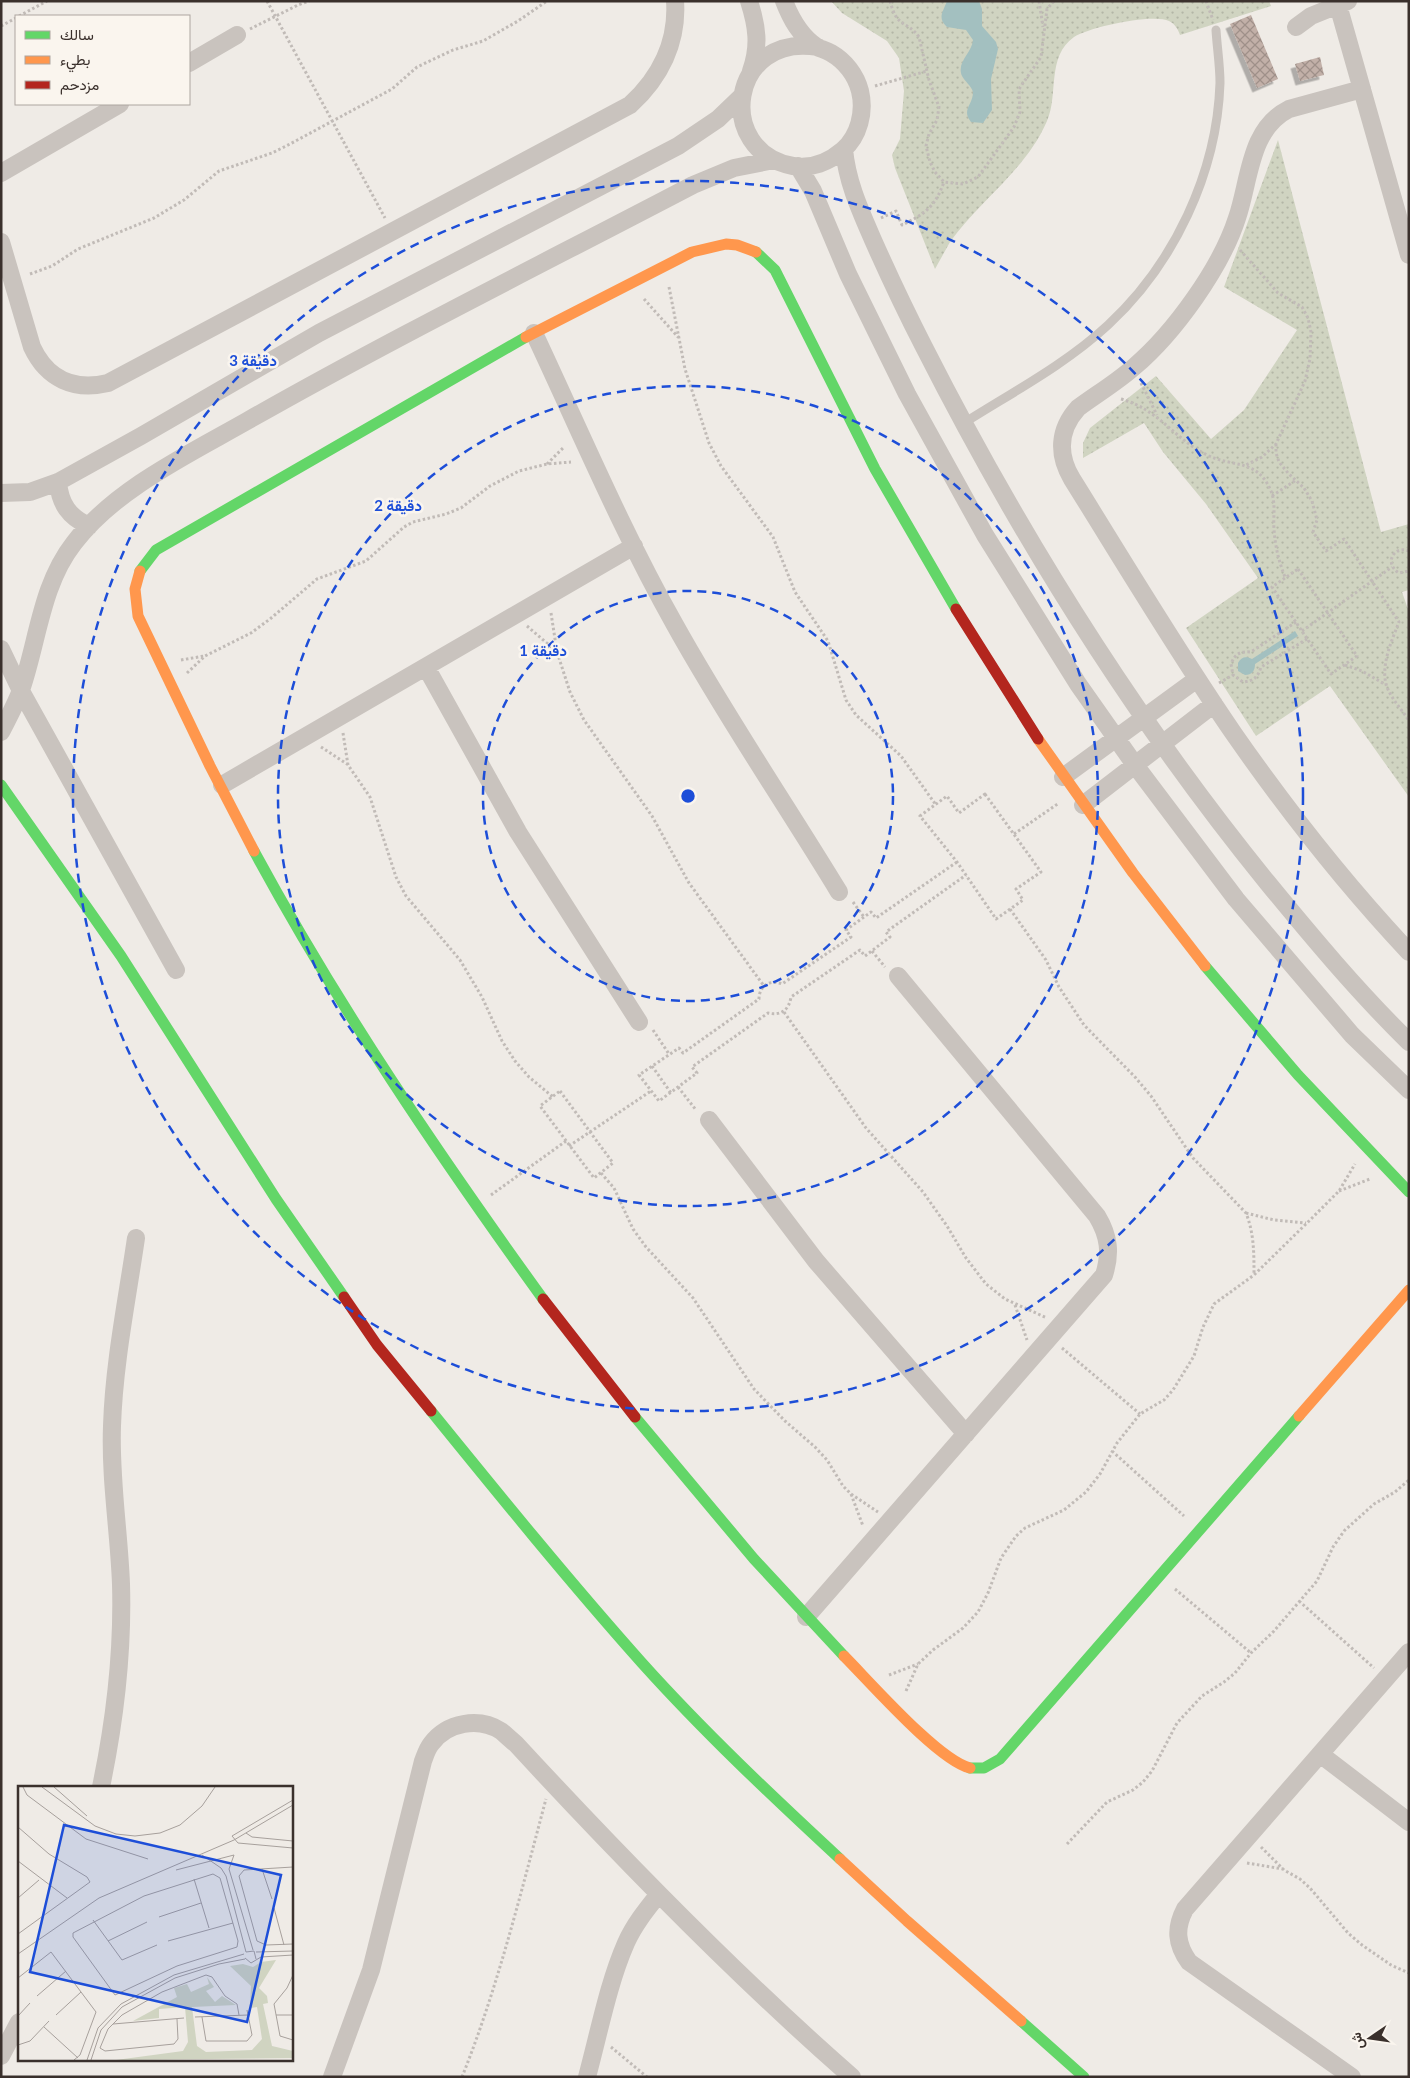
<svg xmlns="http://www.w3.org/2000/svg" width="1410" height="2078" font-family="Lato,Vazirmatn,sans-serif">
<defs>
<pattern id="grass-dots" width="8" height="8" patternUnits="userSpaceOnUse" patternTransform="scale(1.25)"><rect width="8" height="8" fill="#d0d4c1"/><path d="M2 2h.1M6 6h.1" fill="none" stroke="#b3b6a6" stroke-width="1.8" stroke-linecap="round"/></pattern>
<pattern id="building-cross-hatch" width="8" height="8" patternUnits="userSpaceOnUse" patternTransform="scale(1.25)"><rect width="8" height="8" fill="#c2b0a8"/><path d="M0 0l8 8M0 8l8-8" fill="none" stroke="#9f9089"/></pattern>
<filter id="shadow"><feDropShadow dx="-4.5" dy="4.5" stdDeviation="0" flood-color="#0004"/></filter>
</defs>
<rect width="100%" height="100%" fill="#efebe6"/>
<path fill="url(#grass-dots)" d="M831,1H1269L1271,6L1180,35C1178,29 1175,24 1169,21C1153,13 1089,27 1074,37C1046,57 1059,94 1047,121C1026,170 980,200 950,242C945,251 940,260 935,269L895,168L892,155L900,139L904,91L899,58L887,41L842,13Z
M1278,140L1381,532L1409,524V590L1402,592L1409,612V797L1330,686L1256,736L1186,628L1258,578L1206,504L1163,452L1144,423L1083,458V443L1090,428L1156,376L1211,439L1244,410L1297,330L1224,287Z"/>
<path fill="#a3c0c0" d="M947,1H979L982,9V26L996,42L998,49L991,79L992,110L983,123L971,122C961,110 973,105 973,92C971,85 965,82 962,76C956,62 972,53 973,40L966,30L947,27C937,18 943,12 947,1Z
M1295,631L1298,636L1255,664C1255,671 1252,675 1245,675L1238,671V663C1241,657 1246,656 1252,659Z"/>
<path fill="url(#building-cross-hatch)" filter="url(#shadow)" d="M1251,15L1278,79L1257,88L1230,24Z
M1320,57L1324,75L1300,81L1295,64Z"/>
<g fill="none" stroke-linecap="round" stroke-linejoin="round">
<path stroke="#c1bbb7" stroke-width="3" stroke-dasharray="2.5 2.5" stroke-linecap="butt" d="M267,1L385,218
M890,1C897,29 907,20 919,37L929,80L939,107L937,120L929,134L926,146L930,162L935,172L944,182L963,184L978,177L1014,127L1020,112L1019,89L1041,57L1047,9L1054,1
M1039,1L1043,27
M1206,1L1213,20
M19,16L47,1
M1,26L16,18
M250,29L298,5L309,1
M875,86L927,71
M881,218L896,211L902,225C925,214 935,207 944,182
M1240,250L1278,293L1302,307L1308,318L1311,332L1310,359L1305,381L1276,444L1262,457L1246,465
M30,274L52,266L78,249L154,218L184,200L219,171L272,153L290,144L392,89L417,67L453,50L483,41L518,21L547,1
M669,287L685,369L709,443L721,466L773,537L795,592L828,641L846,700L856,715L901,756L936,805
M644,299L678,337
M1141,383L1157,415
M1121,399C1160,410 1174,439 1207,455C1233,468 1257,458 1271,491C1276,503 1273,516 1274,529C1275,546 1279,562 1285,577
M1276,444V453L1279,462L1288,473L1304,488L1312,501L1317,520L1313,532L1326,551L1344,539L1399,622C1392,640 1381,664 1386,684C1390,698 1402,709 1409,721
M547,464L564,447
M1272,496L1296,480
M1409,551C1393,545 1384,564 1399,573L1409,571
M1298,569L1357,656L1331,674L1272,587Z
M551,613L557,652L570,692L584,720L652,816L689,883L764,986
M1296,622L1251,652C1240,651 1235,654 1231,664L1233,675L1243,682C1254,681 1258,677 1261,667L1307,639
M527,626L556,651
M1302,631L1392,567
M181,660L204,656
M1345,665L1362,671L1386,685
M187,673L205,656L251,633L270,619L317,579L366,561L404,527L413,522L446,514L461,508L490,486L519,471L547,464L571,462
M1219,683L1233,675
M343,733L348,765L370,797L396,877L406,896L460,960L482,997L502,1041L515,1061L529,1077L553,1097
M321,747L347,764
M985,794L1041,872L1016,889L1023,900L996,919L957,862L920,816L947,796L959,813Z
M1014,834L1059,803
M957,862L876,918L871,912L846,930L851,937L782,984C770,979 759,986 759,999L683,1053L679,1048L639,1075L659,1101L697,1073L692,1067L768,1013C781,1016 789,1010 791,997L860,950L865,956L890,937L886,932L966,875
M853,902L864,917
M1010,909L1046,960L1059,987L1084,1025L1135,1077L1151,1096L1193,1158L1246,1213C1254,1233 1254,1253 1254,1274
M872,951L885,967
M784,1012L866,1128L923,1192L947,1226L966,1258L986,1284L1005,1299L1047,1318
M653,1030L669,1054
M652,1066L671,1093
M678,1087L696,1110
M560,1091L613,1163L594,1178L540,1106Z
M569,1146L651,1091
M601,1173L614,1188L633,1229L646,1247L693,1298L754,1389L785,1421L815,1447L827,1460L843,1486L851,1494L878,1512
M1339,1191L1370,1179
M491,1195L566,1141
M1246,1213L1274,1220L1306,1223
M1015,1305L1027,1340
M1062,1348L1140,1414
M1112,1451L1184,1516
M851,1494L863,1526
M1175,1589L1251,1653
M1299,1601L1374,1668
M889,1675L918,1664
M906,1691L918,1664L933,1650L963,1628L978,1612L988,1593L1001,1558L1016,1536L1025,1528L1064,1510L1086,1492L1100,1474L1117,1443L1140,1414L1164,1400L1173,1390L1194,1356L1203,1327L1214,1304L1254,1275L1307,1223L1339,1191L1355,1164
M1067,1844L1107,1802L1133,1790L1143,1782L1152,1771L1177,1723L1202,1696L1224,1682L1235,1673L1251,1653L1274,1631L1317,1581L1333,1547L1344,1531L1374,1504L1395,1492L1409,1480
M1261,1847L1284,1870L1300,1879L1310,1888L1348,1933L1362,1945L1391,1965L1409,1973
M1247,1863L1283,1869
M611,2047L647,2077
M462,2077C498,1987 521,1892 546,1799"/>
<path stroke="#c9c3be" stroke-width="9" d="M964,423C1013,392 1066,364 1108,325C1174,264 1217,173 1220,83C1220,65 1217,47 1216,30"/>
<path stroke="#c9c3be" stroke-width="18" d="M749,1C757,26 760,46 751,71
M784,1C791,19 800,36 817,47C821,49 826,50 831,53C845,61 856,75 860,91C865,112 859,136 843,150C829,162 811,169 793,166C713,151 730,32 818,47
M1338,5L1409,255
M1296,27L1311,16L1348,1
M189,63L237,35
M1362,89L1289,109C1249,129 1250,180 1237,218C1221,268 1174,333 1134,367C1117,382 1097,394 1078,408C1059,429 1057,454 1072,479C1125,564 1177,651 1234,734C1287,810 1345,884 1409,952
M844,149C847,182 860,210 873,240C889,276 906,312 924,347C1020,536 1133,717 1267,882C1312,937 1358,992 1409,1042
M798,166L813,191L848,274L907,394L985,535L1078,684L1135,765L1236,899L1352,1035L1409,1090
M1,173L120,104
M1,242L32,347C47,379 74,391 108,383L630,105C660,78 678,42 675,1
M534,333C580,431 622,531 675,625C726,717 785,803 839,892
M58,482C60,504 69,517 89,526
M1,493L30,492L58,482L141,436L319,333L678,146L718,119L742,96
M1,649L21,691L176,970
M426,667L518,832L639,1022
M1,732C8,718 16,704 21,690C38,641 41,585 74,543C115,489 189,454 247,421C393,338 544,263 693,185L734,168L774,160
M1063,777L1197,679
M222,785L634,546
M1083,805L1214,704
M709,1120L816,1261L966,1434
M806,1617L1104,1275C1111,1253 1109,1236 1097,1216L898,976
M1320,1754L1409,1822
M101,1787C115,1720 123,1652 121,1584C119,1531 110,1479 112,1426C114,1363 127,1300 136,1238
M1,2056L19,2022
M332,2077L371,1970L423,1761C425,1756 427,1749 431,1744C447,1722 479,1717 501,1731C506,1735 511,1740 516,1744C623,1860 733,1973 852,2077
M587,2077C599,2033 608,1984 626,1943C634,1925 646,1910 658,1895
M1352,2077L1189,1962C1176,1944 1175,1928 1185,1909L1409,1652"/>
<path stroke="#63d668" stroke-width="11" d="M756,252L775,270L875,469L956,609
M140,571L156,550L526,337
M1,785L121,956L276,1199L344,1297
M254,851C339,1008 439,1155 543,1299
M1205,966L1298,1075L1409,1192
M431,1411C500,1496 569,1581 642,1663C704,1732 772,1796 840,1859
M635,1417L754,1559L844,1656
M970,1768H984L1000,1759L1299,1416
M1021,2021L1084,2077"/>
<path stroke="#ff974d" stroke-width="11" d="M526,337L692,252L726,244L737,245L756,252
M140,571L135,589L138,616L210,766L254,851
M1038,739L1133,873L1205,966
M1299,1416L1409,1290
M844,1656C870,1682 938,1760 970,1768
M840,1859L907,1921L1021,2021"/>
<path stroke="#b3261e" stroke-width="11" d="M956,609L1038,739
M344,1297L377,1345L431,1411
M543,1299L635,1417"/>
</g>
<g fill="none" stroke="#1d4ed8" stroke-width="2.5" stroke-dasharray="9 6">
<circle cx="688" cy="796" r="205"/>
<circle cx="688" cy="796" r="410"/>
<circle cx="688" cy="796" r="615"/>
</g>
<g transform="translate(18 1786)">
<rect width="275" height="275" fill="#efebe6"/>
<path d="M258,174L241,202L249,210L250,217L245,218L254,260L275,265V272L98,274L165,265L170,256L167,221L141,223V232L115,235L159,211L156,202L169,198L173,206L191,198L189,191L196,201L188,205L197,216L204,210L218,219L174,221L179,260L188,266L234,264L244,253L239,221L232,222L233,200L212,180L225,178L235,181L243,176Z" fill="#d0d4c1"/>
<path fill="none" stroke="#a7a09c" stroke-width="1" d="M5,1L9,9L68,53L130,73M24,1L77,40L98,48L117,50L142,47L162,39L184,20L197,1M36,1L69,30M275,14L214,50L220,57L275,62M0,41L31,68L69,91L72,96L0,148M228,47L234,51L275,55M184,69L203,82L208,90L228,166M216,69L211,83L235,164M0,75L49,112M275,81L226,84L221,90L239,155L248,159L275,158M244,83L254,113M158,84L216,69M195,88L202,92L220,155L219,161L159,180L97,209L55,151V147L126,110ZM176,93L191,142M0,112L21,94M256,122L266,159M141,131L183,117M75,134L104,174L139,159M90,155L129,136M150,155L215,137M228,166L236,165L238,173M238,166L275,165M0,168L81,112L216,54L275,19M227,172L233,177L243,171L275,169M275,189L269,202L256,218L262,250L275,254M0,192L33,166L78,226L62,269L56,274M19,210L48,185M38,229L63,206M258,229H275M0,230L12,217M177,231L230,229M184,231L188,255H229L234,249L229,224M159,233L160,253L156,258L87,265L82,262L90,243L104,229L144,206L188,189L194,191L207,210L219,218L221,229M95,238L166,232M26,241L60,272M0,259L12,255L31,235M69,274L80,242L103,218L156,189L226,168M73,274L83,244L104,221L157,192L201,178L227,173"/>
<path fill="#1d4ed8" fill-opacity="0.15" stroke="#1d4ed8" stroke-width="2.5" d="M46,39L263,89L229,236L12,186Z"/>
<rect width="275" height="275" fill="none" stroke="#3a302c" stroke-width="2.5"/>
</g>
<circle cx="688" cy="796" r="8" fill="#1d4ed8" stroke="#faf5ee" stroke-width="2.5"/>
<g font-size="15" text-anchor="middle" font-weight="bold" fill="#1d4ed8" stroke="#faf5ee" stroke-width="5" stroke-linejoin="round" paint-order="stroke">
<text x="253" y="366">3 دقيقة</text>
<text x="398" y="511">2 دقيقة</text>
<text x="543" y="656">1 دقيقة</text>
</g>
<rect width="1410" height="2078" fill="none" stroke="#3a302c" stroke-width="5"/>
<rect x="15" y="15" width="175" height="90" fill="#faf5ee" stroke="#ada6a0"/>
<rect x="25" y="31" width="25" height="8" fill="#63d668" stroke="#ada6a0"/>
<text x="60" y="40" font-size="15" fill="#3a302c">سالك</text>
<rect x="25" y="56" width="25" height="8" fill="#ff974d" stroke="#ada6a0"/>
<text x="60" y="65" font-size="15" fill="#3a302c">بطيء</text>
<rect x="25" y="81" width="25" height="8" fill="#b3261e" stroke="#ada6a0"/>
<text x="60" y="90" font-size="15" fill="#3a302c">مزدحم</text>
<g transform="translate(1370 2038) rotate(257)" stroke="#faf5ee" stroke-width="4" paint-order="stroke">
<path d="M0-4L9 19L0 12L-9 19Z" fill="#3a302c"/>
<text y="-8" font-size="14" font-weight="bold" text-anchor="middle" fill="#3a302c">ش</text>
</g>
</svg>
